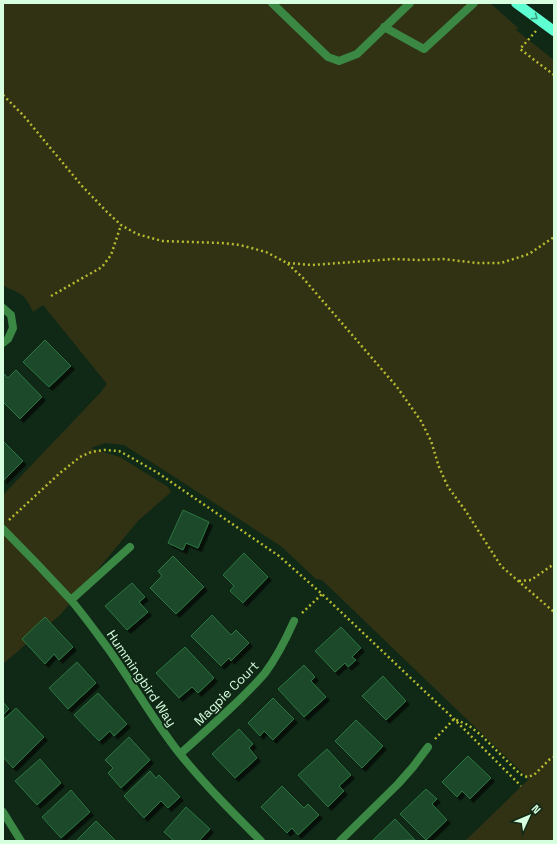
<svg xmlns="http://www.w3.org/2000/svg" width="557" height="844" font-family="'Space Grotesk',sans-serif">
<defs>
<filter id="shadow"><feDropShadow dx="3.5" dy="3.5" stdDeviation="0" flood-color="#0009"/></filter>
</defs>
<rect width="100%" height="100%" fill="#102816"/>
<path fill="#313213" d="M3,3H490L518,28L516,30L554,60V841H465L529,779L322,580L316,579L282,547L173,476L124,445L105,443L91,448L120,457L168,487L171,492L138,521L61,614L3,664V495L101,392L107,384L43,305L33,312C29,304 26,296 17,292C12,289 8,289 3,285Z"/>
<path fill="#1b4929" stroke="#2d7642" filter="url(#shadow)" d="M45,340L71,366L49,387L23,362Z
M16,370L42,397L20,419L3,402V373L8,378Z
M3,441L23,461L3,481Z
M183,510L209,522L198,548L186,543L183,550L168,543Z
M244,553L268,577L243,603L230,591L234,586L223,575Z
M173,556L204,587L176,614L150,588L162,576L158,571Z
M132,583L145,597L139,602L148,612L127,630L105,606Z
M212,615L231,635L236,630L249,643L231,661L229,658L221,666L191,636Z
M45,617L73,647L59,660L54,654L45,664L22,639Z
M341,627L361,648L352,657L356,660L348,667L345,663L335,672L315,651Z
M185,647L214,678L198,693L192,687L179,698L156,673Z
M77,662L96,683L68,709L49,688Z
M304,665L315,677L311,681L326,697L304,717L278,689Z
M383,676L406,701L386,720L362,696Z
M98,693L127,724L114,736L110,731L99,741L74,715Z
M273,698L294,719L273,740L264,731L260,736L248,723Z
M3,702L9,709L3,715Z
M16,708L44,737L13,768L3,757V720Z
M356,720L383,746L362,768L335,741Z
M239,729L253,744L249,748L257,758L235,778L212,754Z
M129,737L150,760L121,788L108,773L113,768L105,760Z
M327,749L351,775L339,786L344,791L328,807L298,775Z
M468,756L491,778L470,799L462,791L457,797L442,782Z
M40,759L61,783L37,805L15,781Z
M150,771L156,778L159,775L180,797L168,808L161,801L144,818L124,796Z
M282,786L304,808L308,804L319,815L298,835L292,828L287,833L261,807Z
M426,789L437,799L432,804L447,820L426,840L400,814Z
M71,790L90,812L61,838L42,817Z
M186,807L210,829L199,841H174L164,832Z
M395,819L415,840L374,841L373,840Z
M96,821L116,841H76Z"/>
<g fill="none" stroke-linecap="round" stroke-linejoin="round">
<path stroke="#b7bb2f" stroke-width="2.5" stroke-dasharray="2 3" stroke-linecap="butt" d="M536,31L520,49L554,75
M3,95L23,115L82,186L107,212L121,225L137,234L162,241L222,243L240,245L266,252L287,263L303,278L397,387L421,421L431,441L439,467L448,487L465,510L501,566L554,612
M288,263L312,265L394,259L418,260L443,259L477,263H501L529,254L554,237
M51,296L102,267L111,255L121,225
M9,520L60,473L80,457L91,452L104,450L119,451L132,458L158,473L279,556L322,594L454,719L521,786
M519,581L531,580L554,564
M302,613L322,594
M435,739L454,719L468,725L481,735L520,774L527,777L534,775L550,759L554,757"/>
<path stroke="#3a8844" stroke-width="8" d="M272,3L328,57L339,61L357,54L410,3
M384,27L424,49L474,3"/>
<path stroke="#3a8844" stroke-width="8" d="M3,308L11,315L13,328L8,339L3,343
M3,529C26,552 48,575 70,599C83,614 95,631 107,647C132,682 153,720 180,754C205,785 233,813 261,841
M71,600L130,547
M180,754C198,738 217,721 235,704C245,694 256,684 265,673C277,657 286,639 294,621
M3,812L21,841
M340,841L398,784L413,767L428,747"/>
<path stroke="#5effd1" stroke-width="10" d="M516,3L554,31"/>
</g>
<defs><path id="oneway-chevron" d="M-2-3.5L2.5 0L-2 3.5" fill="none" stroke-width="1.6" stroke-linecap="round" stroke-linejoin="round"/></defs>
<use stroke="#3b9e7d" href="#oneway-chevron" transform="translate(535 17) rotate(36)"/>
<g text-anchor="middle" stroke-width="4" stroke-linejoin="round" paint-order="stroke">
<g font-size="13" fill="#d7ffdf" stroke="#102816">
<text transform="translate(142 678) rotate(56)" y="5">Hummingbird Way</text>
<text transform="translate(226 693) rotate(-45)" y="5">Magpie Court</text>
</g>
</g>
<rect width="557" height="844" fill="none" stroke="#d7ffdf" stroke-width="8"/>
<g transform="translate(529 816) rotate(46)" stroke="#102816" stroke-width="3" paint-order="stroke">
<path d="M0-3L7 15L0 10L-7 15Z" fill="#d7ffdf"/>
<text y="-6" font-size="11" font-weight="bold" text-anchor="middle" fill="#d7ffdf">N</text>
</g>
</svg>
